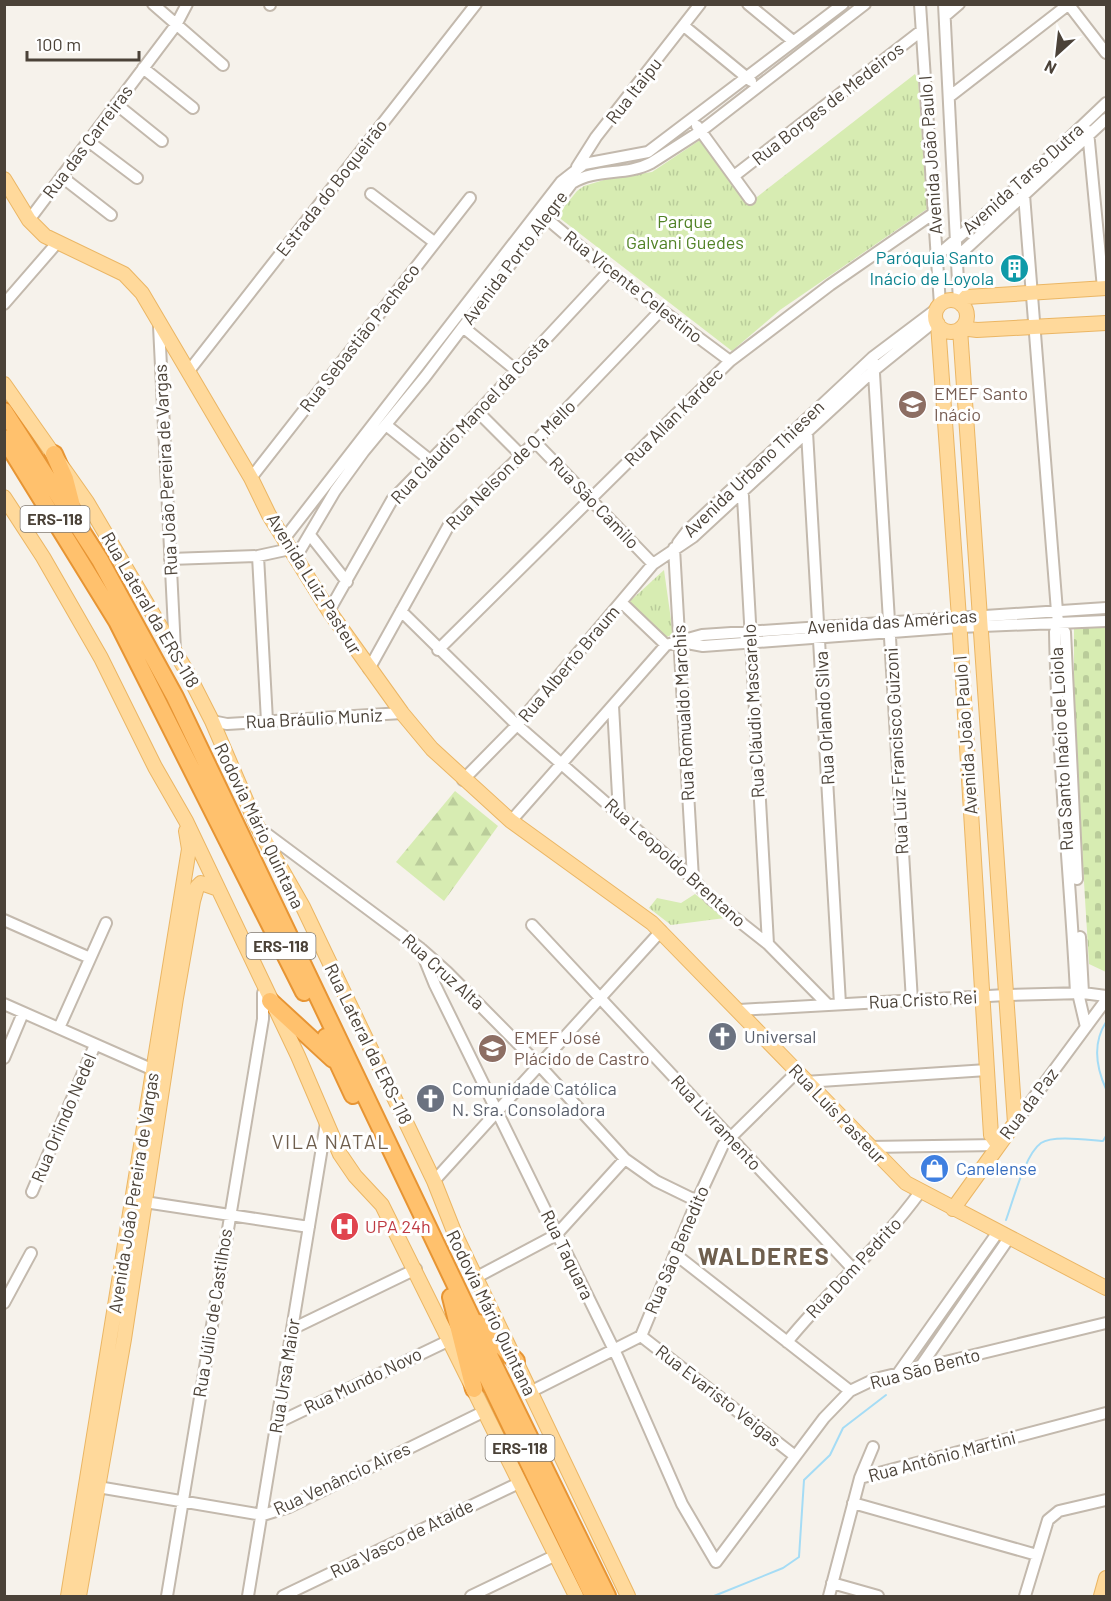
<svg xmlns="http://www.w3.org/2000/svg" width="1111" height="1601" font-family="Barlow,sans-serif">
<defs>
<pattern id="forest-firs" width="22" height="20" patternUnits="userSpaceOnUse" patternTransform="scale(1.5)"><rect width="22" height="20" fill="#d7ecb2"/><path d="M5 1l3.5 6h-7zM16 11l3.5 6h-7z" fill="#bacc9a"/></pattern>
<pattern id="cemetery-stones" width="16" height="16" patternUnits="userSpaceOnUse" patternTransform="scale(1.5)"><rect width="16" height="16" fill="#d7ecb2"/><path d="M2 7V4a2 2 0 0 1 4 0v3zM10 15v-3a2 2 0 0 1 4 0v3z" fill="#bacc9a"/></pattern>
<pattern id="park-tufts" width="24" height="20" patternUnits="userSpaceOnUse" patternTransform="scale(1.5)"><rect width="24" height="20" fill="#d7ecb2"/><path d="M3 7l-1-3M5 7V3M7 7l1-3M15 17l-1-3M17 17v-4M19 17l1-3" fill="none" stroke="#bacc9a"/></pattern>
</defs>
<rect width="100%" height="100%" fill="#f6f2eb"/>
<path fill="url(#forest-firs)" d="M455,791L498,826L444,901L396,862Z"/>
<path fill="url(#cemetery-stones)" d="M1106,626V972L1089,964L1074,718V628Z"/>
<path fill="url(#park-tufts)" d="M915,74L918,80L927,209L780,310L732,351L557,216L577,191L584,186L607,179L652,172L700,140L746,201L757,197Z
M664,570L673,634L665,638L628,603Z
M695,894L725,918L671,925L649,908L657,898L681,903Z"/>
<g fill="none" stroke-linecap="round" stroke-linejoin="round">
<path stroke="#a5dcf5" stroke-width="2" d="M1106,1022C1092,1044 1096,1067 1106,1089
M1006,1220C1013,1201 1025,1154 1041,1143C1053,1135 1088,1140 1103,1141L1106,1136
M714,1596L783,1568L799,1557L804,1480L830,1455L843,1428L886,1395"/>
<defs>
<path id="minor" d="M153,4L223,65
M270,4V5
M748,4L793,41
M920,4L940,305
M944,4L959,302
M1069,5L1106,53
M945,16L959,4
M684,26L751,81
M143,68L193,108
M949,97L1069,4
M116,104L162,141
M697,126L750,199
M1088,131L1103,288
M88,141L137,178
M577,167L596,137L700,4
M734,176L921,31
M62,177L111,215
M1023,182L1058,624L1055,632C1057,753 1070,873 1076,993
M371,194L434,242
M540,213L609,271L730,361
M29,220L176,25L187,4
M939,254L1023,182L1106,103
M957,257L1106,119
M4,304L57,243
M159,326L175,650
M463,327L517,371
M873,357L912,1001
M188,372L476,4
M478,412L521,455
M386,425L431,461
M807,432L840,1004
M535,442L653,564
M251,478L470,198
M742,479L768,944
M310,535L347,582
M284,539L561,182L584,164L648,152L843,4
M678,543L688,530L873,357L938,308
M674,548L693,879
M258,556L267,721
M296,557L335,491L364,451L425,377L572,183C596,168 626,176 651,163L701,131L865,4
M170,559L258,556L290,549
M621,602L666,645
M329,611L392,500L478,412L609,271
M401,611L517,725L693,879L711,899L768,944L828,1005
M1058,624L1065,632L1077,879
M682,642L703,646L959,627L1106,621
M438,650L730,361L830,285L934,213
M369,669L449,525L535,442L661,310
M613,706L619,813
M212,721L227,724L402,713
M463,780L517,725L653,564L693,537L873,371L936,320
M511,821L666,645L702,635L1106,608
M259,828L420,948L447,972L540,1066L625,1159L656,1181L697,1201
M4,920L90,958
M532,925L852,1268
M1080,937L1083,993
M420,948L435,985L618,1358L682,1504L716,1562L824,1418L850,1391L875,1379L1106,1323
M1078,993L1086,1027
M4,1004L158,1072
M739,1010L1006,995L1083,993L1106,996
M59,1028L106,923
M4,1058L23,1013
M805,1082L987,1070
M1015,1123L1106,1000
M869,1147L998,1145
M434,1181L661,931
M32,1192L95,1045
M138,1201L309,1227
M675,1254L850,1391
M475,1278L556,1235L625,1159
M4,1303L31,1253
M292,1329L416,1269
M641,1336L795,1456
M787,1342C829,1290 881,1246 920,1192
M918,1370L1009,1238
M897,1375L998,1232
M530,1392L641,1336L697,1201L723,1145L796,1073
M277,1423L450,1340
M860,1478L1106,1413
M92,1486L263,1515L289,1507L485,1411
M853,1503L1037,1555
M832,1583L878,1596
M167,1596L263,1019V993
M248,1596L326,1123
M283,1596L521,1482
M471,1596L556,1555
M829,1596L860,1478L873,1447
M1025,1596L1048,1520L1059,1511L1106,1500"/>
<path id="major" d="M4,179L29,220L45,236L124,274L142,293L251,478L269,515L329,611L402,713L432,749L511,821L652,923L906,1183L1106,1288
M935 316a16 16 0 1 1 32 0a16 16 0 1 1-32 0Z
M961,304L966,297L1106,288
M938,324L959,618L991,1135L998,1145
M961,328L977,330L1106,323
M4,384L87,502L187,672L212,721L258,828L303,907L434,1181L455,1234L628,1596
M4,497L43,557L101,658L155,767L186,821L298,1056L340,1154L355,1176L382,1205L576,1596
M953,1209L1015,1123L960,329
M68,1596L189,849L186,831
M79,1596L124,1339L176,998L193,901L197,887L201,883L218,889
M1101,1596L1106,1578"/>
<path id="highway" d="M4,411L100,560L175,697L489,1355L607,1596
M4,438L117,621L304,992
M54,454L65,479L72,506
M270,1001L333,1059
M326,1037L353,1095
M451,1297L474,1389
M479,1323L516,1361
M467,1335L593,1596"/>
</defs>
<use href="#minor" stroke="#c3b9ad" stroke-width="14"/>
<use href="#major" stroke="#ebb664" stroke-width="16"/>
<use href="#highway" stroke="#e79534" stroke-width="20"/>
<use href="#minor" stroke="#fff" stroke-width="10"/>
<use href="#major" stroke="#ffd99b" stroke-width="14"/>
<use href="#highway" stroke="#ffc16d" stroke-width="16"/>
</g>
<defs>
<symbol id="building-disc" viewBox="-11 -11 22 22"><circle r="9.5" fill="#0f9aa8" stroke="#fff"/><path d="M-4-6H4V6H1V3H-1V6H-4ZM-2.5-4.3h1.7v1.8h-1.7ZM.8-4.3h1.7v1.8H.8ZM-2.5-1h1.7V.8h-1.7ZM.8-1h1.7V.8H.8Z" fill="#fff"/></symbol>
<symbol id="school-disc" viewBox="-11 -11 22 22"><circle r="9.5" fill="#8d6e63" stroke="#fff"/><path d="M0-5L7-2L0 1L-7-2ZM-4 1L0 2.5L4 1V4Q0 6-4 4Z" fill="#fff"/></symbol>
<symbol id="church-disc" viewBox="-11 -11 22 22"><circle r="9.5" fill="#6b7280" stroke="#fff"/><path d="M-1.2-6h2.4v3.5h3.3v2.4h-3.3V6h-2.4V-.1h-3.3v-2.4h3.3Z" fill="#fff"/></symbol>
<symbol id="shop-disc" viewBox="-11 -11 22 22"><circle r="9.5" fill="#3f7fe0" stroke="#fff"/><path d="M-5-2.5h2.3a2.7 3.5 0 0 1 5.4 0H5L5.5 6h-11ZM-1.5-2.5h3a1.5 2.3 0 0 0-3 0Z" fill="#fff"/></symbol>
<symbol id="hospital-disc" viewBox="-11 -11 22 22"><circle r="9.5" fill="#e0444e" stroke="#fff"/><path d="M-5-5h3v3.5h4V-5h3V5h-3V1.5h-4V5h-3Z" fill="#fff"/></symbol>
</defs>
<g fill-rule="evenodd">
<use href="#building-disc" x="998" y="252" width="33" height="33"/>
<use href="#school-disc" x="896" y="388" width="33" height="33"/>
<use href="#church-disc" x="706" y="1020" width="33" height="33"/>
<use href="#school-disc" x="476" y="1032" width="33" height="33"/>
<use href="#church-disc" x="414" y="1082" width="33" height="33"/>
<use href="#shop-disc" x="918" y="1152" width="33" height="33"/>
<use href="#hospital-disc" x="328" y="1210" width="33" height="33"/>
</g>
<g text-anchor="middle" stroke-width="6" stroke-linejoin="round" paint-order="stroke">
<g fill="#fff" stroke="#817b74" stroke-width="1.5">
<rect x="20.5" y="506" width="69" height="26" rx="4.5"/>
<rect x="246.5" y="933" width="69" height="26" rx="4.5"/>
<rect x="485.5" y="1435" width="69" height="26" rx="4.5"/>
</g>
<g font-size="16" font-weight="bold" fill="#4b4238">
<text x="55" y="525">ERS-118</text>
<text x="281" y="952">ERS-118</text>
<text x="520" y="1454">ERS-118</text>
</g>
<g font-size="18" fill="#4b4238" stroke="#fff">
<text transform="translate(634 91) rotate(-52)" y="6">Rua Itaipu</text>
<text transform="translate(828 104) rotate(-38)" y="6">Rua Borges de Medeiros</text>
<text transform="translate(88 142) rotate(-53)" y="6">Rua das Carreiras</text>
<text transform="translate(931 155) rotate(-94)" y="6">Avenida João Paulo I</text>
<text transform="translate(1023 179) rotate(-42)" y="6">Avenida Tarso Dutra</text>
<text transform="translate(332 188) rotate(-52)" y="6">Estrada do Boqueirão</text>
<text transform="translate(515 258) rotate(-53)" y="6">Avenida Porto Alegre</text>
<text transform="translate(633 287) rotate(38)" y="6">Rua Vicente Celestino</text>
<text transform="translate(360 338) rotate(-52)" y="6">Rua Sebastião Pacheco</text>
<text transform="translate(674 417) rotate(-45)" y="6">Rua Allan Kardec</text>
<text transform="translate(470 420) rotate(-47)" y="6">Rua Cláudio Manoel da Costa</text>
<text transform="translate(511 465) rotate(-45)" y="6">Rua Nelson de O. Mello</text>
<text transform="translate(754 469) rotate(-44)" y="6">Avenida Urbano Thiesen</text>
<text transform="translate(166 470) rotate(-93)" y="6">Rua João Pereira de Vargas</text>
<text transform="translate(594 503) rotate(46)" y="6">Rua São Camilo</text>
<text transform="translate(314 584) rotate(58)" y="6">Avenida Luiz Pasteur</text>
<text transform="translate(150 610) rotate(60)" y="6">Rua Lateral da ERS-118</text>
<text transform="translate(892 622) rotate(-4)" y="6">Avenida das Américas</text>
<text transform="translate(569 664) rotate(-50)" y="6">Rua Alberto Braum</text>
<text transform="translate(754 711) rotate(-93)" y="6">Rua Cláudio Mascarelo</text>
<text transform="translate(684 713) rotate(-93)" y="6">Rua Romualdo Marchis</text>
<text transform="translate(825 718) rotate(-93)" y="6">Rua Orlando Silva</text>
<text transform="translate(314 719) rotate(-3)" y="6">Rua Bráulio Muniz</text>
<text transform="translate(966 735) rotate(-94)" y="6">Avenida João Paulo I</text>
<text transform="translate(1062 749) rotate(-93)" y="6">Rua Santo Inácio de Loiola</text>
<text transform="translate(897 751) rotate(-93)" y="6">Rua Luiz Francisco Guizoni</text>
<text transform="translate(259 826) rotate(64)" y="6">Rodovia Mário Quintana</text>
<text transform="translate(675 863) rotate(42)" y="6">Rua Leopoldo Brentano</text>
<text transform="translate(443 972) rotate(42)" y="6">Rua Cruz Alta</text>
<text transform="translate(923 1000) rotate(-3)" y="6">Rua Cristo Rei</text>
<text transform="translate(368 1044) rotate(64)" y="6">Rua Lateral da ERS-118</text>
<text transform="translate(1029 1104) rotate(-53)" y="6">Rua da Paz</text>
<text transform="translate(837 1114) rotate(46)" y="6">Rua Luís Pasteur</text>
<text transform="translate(64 1118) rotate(-67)" y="6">Rua Orlindo Nedel</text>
<text transform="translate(716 1123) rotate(47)" y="6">Rua Livramento</text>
<text transform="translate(134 1193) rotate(-81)" y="6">Avenida João Pereira de Vargas</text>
<text transform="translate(677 1250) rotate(-67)" y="6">Rua São Benedito</text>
<text transform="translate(567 1255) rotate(64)" y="6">Rua Taquara</text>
<text transform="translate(854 1268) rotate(-47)" y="6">Rua Dom Pedrito</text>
<text transform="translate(213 1313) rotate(-81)" y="6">Rua Júlio de Castilhos</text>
<text transform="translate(491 1313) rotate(64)" y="6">Rodovia Mário Quintana</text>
<text transform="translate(925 1369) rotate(-15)" y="6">Rua São Bento</text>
<text transform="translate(285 1376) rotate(-81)" y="6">Rua Ursa Maior</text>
<text transform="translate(363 1381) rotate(-26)" y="6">Rua Mundo Novo</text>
<text transform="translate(718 1396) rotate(38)" y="6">Rua Evaristo Veigas</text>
<text transform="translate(942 1457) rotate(-15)" y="6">Rua Antônio Martini</text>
<text transform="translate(342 1479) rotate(-25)" y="6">Rua Venâncio Aires</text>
<text transform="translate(402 1539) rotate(-26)" y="6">Rua Vasco de Ataíde</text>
</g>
<g font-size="18" fill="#518226" stroke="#fff">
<text x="685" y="228">Parque<tspan x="685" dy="21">Galvani Guedes</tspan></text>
</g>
<g font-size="18" fill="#0d838f" stroke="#fff" text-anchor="end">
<text x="994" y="264">Paróquia Santo<tspan x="994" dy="21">Inácio de Loyola</tspan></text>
</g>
<g font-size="18" fill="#785e54" stroke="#fff" text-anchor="start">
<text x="934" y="400">EMEF Santo<tspan x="934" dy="21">Inácio</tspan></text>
<text x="514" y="1044">EMEF José<tspan x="514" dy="21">Plácido de Castro</tspan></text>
</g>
<g font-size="18" fill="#5b616d" stroke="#fff" text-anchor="start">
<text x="744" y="1043">Universal</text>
<text x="452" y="1095">Comunidade Católica<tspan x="452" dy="21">N. Sra. Consoladora</tspan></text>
</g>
<g font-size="18" fill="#366cbe" stroke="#fff" text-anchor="start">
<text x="956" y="1175">Canelense</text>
</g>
<g font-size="18" fill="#be3a42" stroke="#fff" text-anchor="start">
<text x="365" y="1233">UPA 24h</text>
</g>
<g font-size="20" letter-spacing="1.5" fill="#6f5f4e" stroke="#fff">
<text x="331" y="1149">VILA NATAL</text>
</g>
<g font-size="24" font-weight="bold" letter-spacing="1.5" fill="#6f5f4e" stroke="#fff">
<text x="764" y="1265">WALDERES</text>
</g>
</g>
<rect width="1111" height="1601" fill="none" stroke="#4b4238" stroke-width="12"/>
<g transform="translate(1057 54) rotate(207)" stroke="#ffffff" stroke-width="4.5" paint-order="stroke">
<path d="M0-4.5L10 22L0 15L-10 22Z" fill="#4b4238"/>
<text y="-9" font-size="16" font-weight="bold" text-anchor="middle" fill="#4b4238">N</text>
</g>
<path d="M27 51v9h112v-9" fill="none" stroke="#4b4238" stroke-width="3"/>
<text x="36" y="51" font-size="18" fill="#4b4238" stroke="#ffffff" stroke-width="4.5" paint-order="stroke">100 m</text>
</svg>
